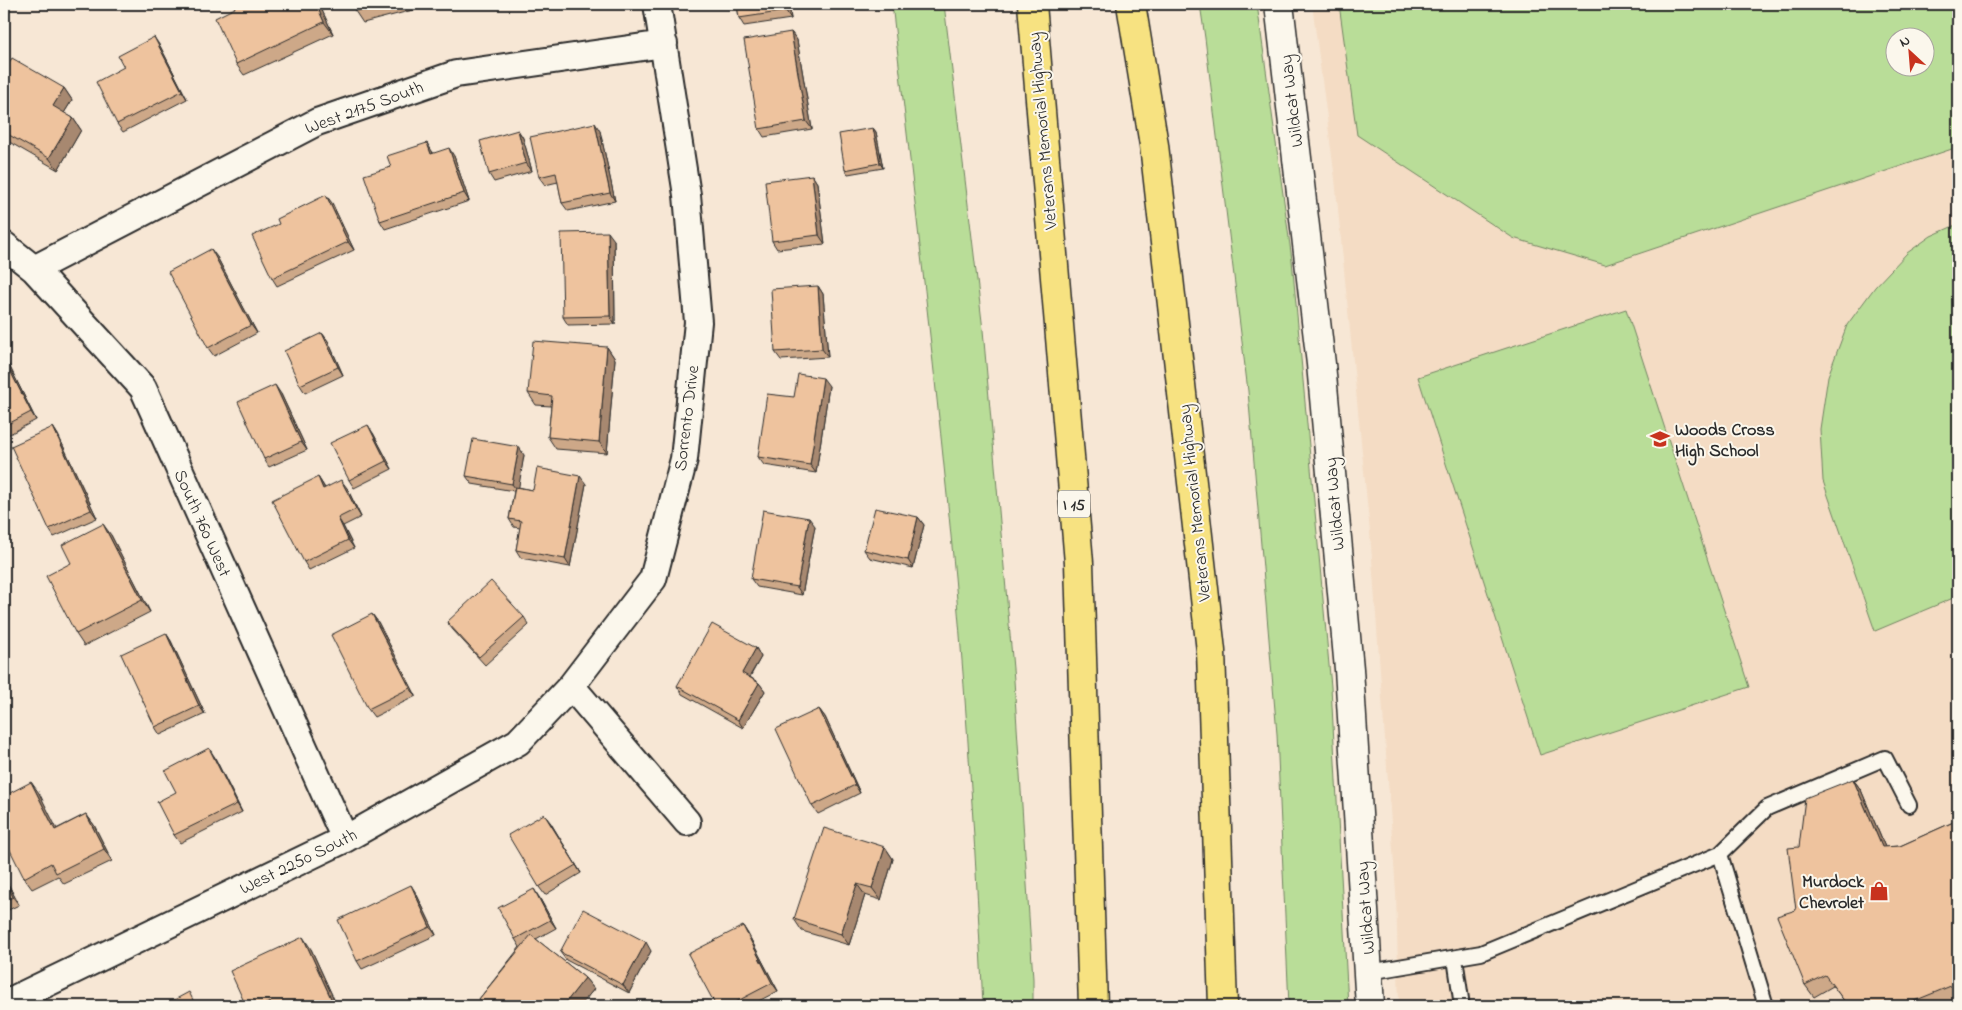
<svg xmlns="http://www.w3.org/2000/svg" width="1962" height="1010" font-family="'Indie Flower',sans-serif">
<rect width="100%" height="100%" fill="#f7e7d5"/>
<filter id="ink" filterUnits="userSpaceOnUse"><feTurbulence type="fractalNoise" baseFrequency=".02" numOctaves="2"/><feDisplacementMap in="SourceGraphic" scale="10" xChannelSelector="R" yChannelSelector="G"/><feConvolveMatrix kernelMatrix="1 2 1 2 8 2 1 2 1" color-interpolation-filters="sRGB"/></filter>
<g filter="url(#ink)">
<path fill="#f4dcc4" fill-rule="evenodd" d="M1312,4H1958V1006H1399L1396,892L1370,532L1335,179ZM1894,38H1924V68H1894Z"/>
<path fill="#b9dd98" stroke="#728462" fill-rule="evenodd" d="M892,4H944L983,330L1014,680L1033,979V1006H983C976,863 968,720 955,577C937,386 914,195 892,4Z
M1200,4H1257L1292,260L1331,687L1348,1006H1289L1277,734L1248,391L1205,38Z
M1339,4H1958V147L1605,265L1513,238L1357,135ZM1894,38H1924V68H1894Z
M1958,224V596L1875,631L1823,481L1820,429L1828,376L1847,325L1875,287L1907,253L1931,236Z
M1626,309L1749,687L1540,755L1418,377Z"/>
<g fill="none" stroke-linecap="round" stroke-linejoin="round">
<defs>
<path id="lane" d="M1720,854L1767,808L1885,758L1909,805
M1455,958L1462,1006
M1369,972L1481,953L1720,854L1766,1006"/>
<path id="street" d="M4,245L34,269L143,388L345,839
M34,269L317,122L456,74L664,44
M571,686L687,822
M4,1004L345,839L518,742L571,686L653,579L684,459L698,322L687,195L657,4"/>
<path id="secondary" d="M1279,4L1321,364L1349,669L1370,1006"/>
<path id="highway" d="M1032,4L1079,563L1093,1006
M1131,4L1154,145L1211,651L1223,1006"/>
</defs>
<use href="#lane" stroke="#2b2b2b" stroke-width="18"/>
<use href="#street" stroke="#2b2b2b" stroke-width="30"/>
<use href="#secondary" stroke="#2b2b2b" stroke-width="31"/>
<use href="#highway" stroke="#2b2b2b" stroke-width="31"/>
<use href="#lane" stroke="#fbf7ec" stroke-width="14"/>
<use href="#street" stroke="#fbf7ec" stroke-width="26"/>
<use href="#secondary" stroke="#fbf7ec" stroke-width="28"/>
<use href="#highway" stroke="#f7e281" stroke-width="28"/>
</g>
<path fill="#cda888" stroke="#2b2b2b" d="M319,4L333,34L244,75L236,64Z
M353,4H436L363,23L355,11Z
M737,4H789L791,19L744,26L739,18Z
M791,32L797,40L812,129L764,137L759,129Z
M160,46L187,99L123,132L117,124L124,67Z
M4,71L64,88L72,100L64,113L73,118L81,130L58,170L4,139Z
M873,128L876,132L883,168L848,174L845,170Z
M518,130L523,138L532,171L494,182L489,174Z
M600,131L615,201L568,211L562,203L558,182L545,185L539,177Z
M432,151L433,153L454,156L469,201L385,229L380,221L391,167Z
M812,175L817,183L825,244L777,249L772,241Z
M332,203L354,250L277,286L272,278Z
M614,240L615,324L568,325L563,317Z
M217,257L257,333L214,356L208,348Z
M818,286L823,294L828,357L781,360L775,352Z
M322,333L328,341L343,375L305,393L300,385Z
M607,347L615,359L607,453L556,449L548,437L551,406L536,405L528,393Z
M4,355L36,420L4,437Z
M829,386L816,473L764,465L758,457L794,397Z
M281,394L307,450L269,467L264,459Z
M53,427L58,435L97,518L54,537L49,529Z
M373,433L392,469L354,488L349,480Z
M524,455L518,487L533,490L586,484L570,567L521,558L516,550L520,528L514,527L509,519L514,491L472,484L466,476Z
M318,477L325,488H347L361,517L343,526L354,548L309,570L304,562Z
M918,517L924,525L913,568L870,558L864,550Z
M815,526L802,595L757,587L751,579Z
M111,535L150,612L84,646L76,634L71,563Z
M372,614L378,622L416,696L374,717L368,709Z
M524,617L529,625L485,665L453,630L447,622Z
M166,633L171,641L205,714L160,735L155,727Z
M756,648L761,657L750,677L759,683L765,691L743,728L682,694L677,686Z
M819,709L825,717L860,793L818,814L812,806Z
M214,756L242,812L180,843L174,835L176,792Z
M1853,779L1861,790L1885,847L1900,846L1958,820V998L1939,1006H1848L1833,986L1814,997L1805,985L1796,910L1799,847Z
M39,793L56,829L86,814L94,825L112,861L64,884L58,876L32,889L24,878Z
M550,822L581,873L545,895L539,887Z
M885,847L893,859L881,900L865,895L849,945L802,931L794,919Z
M4,876L19,905L4,912Z
M416,893L436,935L362,969L357,961Z
M539,897L556,928L536,939L585,978L594,989L580,1006H484L479,999L520,947L515,939Z
M743,926L748,934L778,991L749,1006H716Z
M311,949L337,1006H246Z
M651,951L629,993L566,960L560,952Z"/>
<path fill="#a7886f" stroke="#2b2b2b" d="M316,4H319L333,34L324,22Z
M784,4H789L791,19L786,11Z
M791,32L797,40L812,129L806,121Z
M154,37L160,46L187,99L182,91Z
M64,88L72,100L61,118L53,106Z
M73,118L81,130L58,170L49,158Z
M595,123L600,131L615,201L610,193Z
M873,128L876,132L883,168L880,163Z
M518,130L523,138L532,171L526,163Z
M427,143L432,151L436,162L431,154Z
M449,148L454,156L469,201L464,193Z
M812,175L817,183L825,244L819,235Z
M326,195L332,203L354,250L348,242Z
M608,232L614,240L615,324L610,316Z
M211,249L217,257L257,333L251,325Z
M818,286L823,294L828,357L822,349Z
M322,333L328,341L343,375L338,367Z
M607,347L615,359L607,453L599,442Z
M4,355L36,420L31,412L4,359Z
M823,378L829,386L816,473L810,465Z
M275,385L281,394L307,450L301,442Z
M368,425L373,433L392,469L386,461Z
M53,427L58,435L97,518L91,510Z
M519,447L524,455L518,492L512,484Z
M580,476L586,484L570,567L565,559Z
M318,477L323,485L329,497L323,489Z
M341,480L347,488L361,517L356,509Z
M918,517L924,525L913,568L908,560Z
M338,518L343,526L354,548L348,540Z
M809,518L815,526L802,595L797,587Z
M103,524L111,535L150,612L142,600Z
M372,614L378,622L416,696L410,688Z
M166,633L171,641L205,714L199,706Z
M756,648L761,657L747,681L742,673Z
M759,683L765,691L743,728L738,720Z
M819,709L825,717L860,793L855,785Z
M209,748L214,756L242,812L237,804Z
M1853,779L1861,790L1890,859L1882,847Z
M31,782L39,793L63,841L55,830Z
M86,814L94,825L112,861L104,849Z
M544,814L550,822L581,873L576,865Z
M885,847L893,859L881,900L872,888Z
M4,876L19,905L13,897L4,879Z
M857,884L865,895L849,945L841,934Z
M411,885L416,893L436,935L430,927Z
M534,889L539,897L556,928L550,920Z
M743,926L748,934L778,991L772,983Z
M303,937L311,949L337,1006H335L334,1005Z
M646,942L651,951L629,993L623,985Z
M585,978L594,989L580,1006H563Z"/>
<path fill="#eec39e" stroke="#2b2b2b" d="M233,4H316L324,22L236,64L215,18L235,8Z
M353,4H383L355,11Z
M737,4H784L786,11L739,18Z
M791,32L806,121L759,129L744,40Z
M154,37L182,91L117,124L96,82L124,67L118,56Z
M12,58L64,88L53,106L73,118L49,158L4,132V71Z
M595,123L610,193L562,203L556,173L539,177L530,137Z
M873,128L880,163L845,170L839,134Z
M518,130L526,163L489,174L480,141Z
M427,143L431,154L449,148L464,193L380,221L364,175L391,167L387,156Z
M812,175L819,235L772,241L765,181Z
M326,195L348,242L272,278L252,236L279,224L277,219Z
M608,232L610,316L563,317L561,233Z
M211,249L251,325L208,348L168,272Z
M818,286L822,349L775,352L771,289Z
M322,333L338,367L300,385L284,351Z
M533,341L607,347L599,442L548,437L552,396L528,393Z
M4,359L31,412L4,426Z
M798,374L823,378L810,465L758,457L767,394L794,397Z
M275,385L301,442L264,459L238,402Z
M368,425L386,461L349,480L330,443Z
M53,427L91,510L49,529L11,446Z
M473,439L519,447L512,484L466,476Z
M537,468L580,476L565,559L516,550L521,521L509,519L515,487L533,490Z
M318,477L323,489L341,480L356,509L338,518L348,540L304,562L272,500Z
M875,508L918,517L908,560L864,550Z
M763,510L809,518L797,587L751,579Z
M103,524L142,600L76,634L46,576L71,563L62,545Z
M491,581L524,617L479,657L447,622Z
M372,614L410,688L368,709L331,635Z
M712,624L756,648L742,673L759,683L738,720L677,686Z
M166,633L199,706L155,727L121,654Z
M819,709L855,785L812,806L776,729Z
M209,748L237,804L174,835L157,802L176,792L165,771Z
M1853,779L1882,847L1900,846L1958,820V983L1902,1006H1848L1825,975L1805,985L1777,916L1796,910L1788,848L1799,847L1805,798Z
M31,782L55,830L86,814L104,849L56,873L51,863L24,878L4,838V796Z
M544,814L576,865L539,887L508,835Z
M824,828L885,847L872,888L857,884L841,934L794,919Z
M4,879L13,897L4,901Z
M411,885L430,927L357,961L338,920Z
M534,889L550,920L515,939L498,908Z
M583,909L646,942L623,985L560,952Z
M743,926L772,983L728,1006H716L688,954Z
M531,935L585,978L563,1006H488L479,999Z
M303,937L334,1005L331,1006H272L270,1002L261,1006H246L230,971Z
M189,992L196,1006H163Z
M666,1005V1006H651Z"/>
</g>
<defs>
<symbol id="school-bare" viewBox="-9 -9 18 18"><path d="M0-5L7-2L0 1L-7-2ZM-4 1L0 2.5L4 1V4Q0 6-4 4Z" fill="#c8321e" stroke="#fbf7ec" stroke-width="2.5" paint-order="stroke"/></symbol>
<symbol id="shop-bare" viewBox="-9 -9 18 18"><path d="M-5-2.5h2.3a2.7 3.5 0 0 1 5.4 0H5L5.5 6h-11ZM-1.5-2.5h3a1.5 2.3 0 0 0-3 0Z" fill="#c8321e" stroke="#fbf7ec" stroke-width="2.5" paint-order="stroke"/></symbol>
</defs>
<g fill-rule="evenodd">
<use href="#school-bare" x="1646" y="425" width="28" height="28"/>
<use href="#shop-bare" x="1865" y="877" width="28" height="28"/>
</g>
<g text-anchor="middle" stroke-width="4" stroke-linejoin="round" paint-order="stroke">
<rect fill="#fbf7ec" stroke="#696865" stroke-width="1" x="1058" y="490.5" width="32" height="27" rx="4"/>
<g font-size="16" font-weight="bold" fill="#2b2b2b">
<text x="1074" y="510">I 15</text>
</g>
<g font-size="18" fill="#2b2b2b" stroke="#fbf7ec">
<text transform="translate(1291 101) rotate(-97)" y="6">Wildcat Way</text>
<text transform="translate(364 107) rotate(-20)" y="6">West 2175 South</text>
<text transform="translate(1042 131) rotate(-95)" y="6">Veterans Memorial Highway</text>
<text transform="translate(686 418) rotate(-83)" y="6">Sorrento Drive</text>
<text transform="translate(1194 503) rotate(-96)" y="6">Veterans Memorial Highway</text>
<text transform="translate(1334 504) rotate(-95)" y="6">Wildcat Way</text>
<text transform="translate(203 523) rotate(66)" y="6">South 760 West</text>
<text transform="translate(298 861) rotate(-26)" y="6">West 2250 South</text>
<text transform="translate(1365 908) rotate(-94)" y="6">Wildcat Way</text>
</g>
<g font-size="18" font-weight="bold" fill="#2b2b2b" stroke="#fbf7ec" text-anchor="start">
<text x="1675" y="435">Woods Cross<tspan x="1675" dy="21">High School</tspan></text>
<text x="1864" y="887" text-anchor="end">Murdock<tspan x="1864" dy="21">Chevrolet</tspan></text>
</g>
</g>
<rect width="1962" height="1010" fill="none" stroke="#fbf7ec" stroke-width="20"/>
<rect x="10" y="10" width="1942" height="990" fill="none" stroke="#2b2b2b" stroke-width="2" filter="url(#ink)"/>
<g transform="translate(1910 52) rotate(334)"><circle r="24" fill="#fbf7ec" stroke="#a8a59f"/>
<path d="M0-4L9 19L0 12L-9 19Z" fill="#c8321e"/>
<text y="-8" font-size="14" font-weight="bold" text-anchor="middle" fill="#2b2b2b">N</text>
</g>
</svg>
